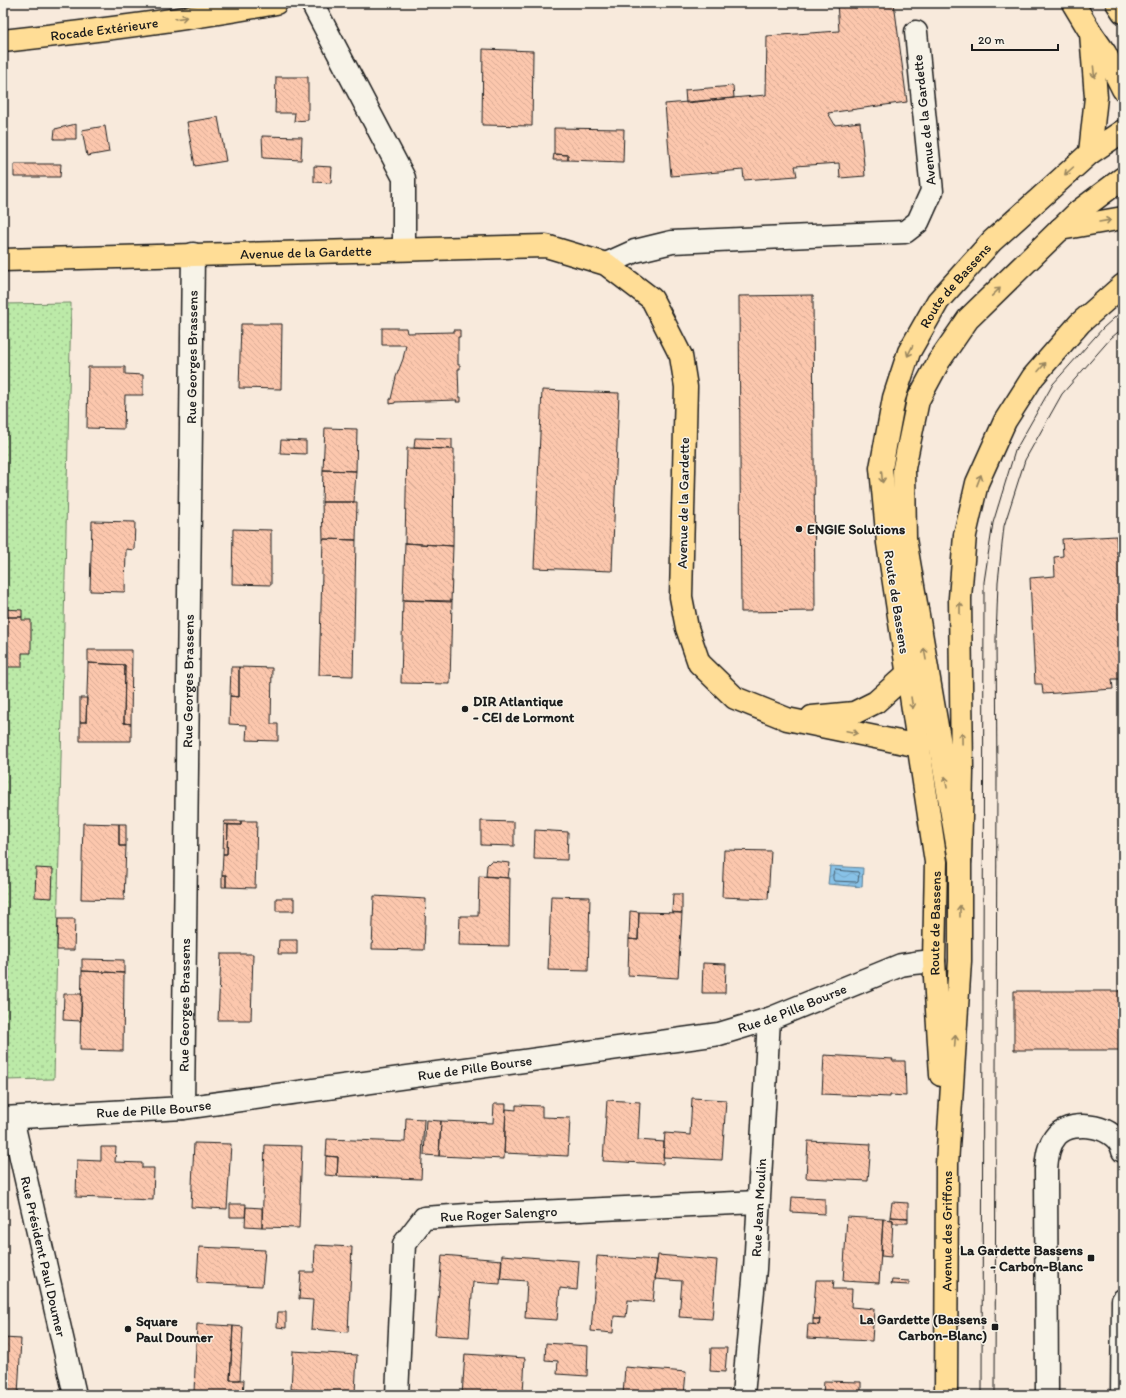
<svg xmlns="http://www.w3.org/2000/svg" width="1126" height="1398" font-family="Itim,sans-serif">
<defs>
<pattern id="garden-dots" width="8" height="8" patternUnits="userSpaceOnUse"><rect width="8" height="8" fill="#bceaa8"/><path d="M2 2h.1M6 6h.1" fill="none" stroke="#a1c890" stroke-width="1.8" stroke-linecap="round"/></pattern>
<pattern id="water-waves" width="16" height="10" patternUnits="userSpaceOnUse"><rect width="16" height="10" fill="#88c2e7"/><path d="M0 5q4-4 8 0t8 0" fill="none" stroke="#75a6c6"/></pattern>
<pattern id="building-back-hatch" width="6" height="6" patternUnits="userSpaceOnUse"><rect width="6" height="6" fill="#fcc7ad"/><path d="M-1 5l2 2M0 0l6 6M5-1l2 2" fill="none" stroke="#d7aa94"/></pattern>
</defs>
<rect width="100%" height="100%" fill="#f8eadc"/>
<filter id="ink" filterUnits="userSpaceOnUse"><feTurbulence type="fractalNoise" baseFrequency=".025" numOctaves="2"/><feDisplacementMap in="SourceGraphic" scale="8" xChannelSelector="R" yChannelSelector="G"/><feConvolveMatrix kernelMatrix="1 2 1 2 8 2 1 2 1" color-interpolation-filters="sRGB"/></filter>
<g filter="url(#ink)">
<path fill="url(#garden-dots)" stroke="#6c8362" d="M71,303L54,1079L3,1080V304Z"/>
<path fill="url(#water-waves)" stroke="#5d8096" d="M830,866L863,868L862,887L828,884Z"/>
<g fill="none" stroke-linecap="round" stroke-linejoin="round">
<path stroke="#475e6d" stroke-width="1" d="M835,870L858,872L859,874L858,881L856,882L834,881C832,878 833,872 835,870Z"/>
</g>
<path fill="url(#building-back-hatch)" stroke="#1c1c1c" d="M837,3H894L907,102L828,113L835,125L860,122L865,176L840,178L839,163L795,166L797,176L744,180L743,170L671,176L665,104L766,95L767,36L839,31Z
M483,49L533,51L532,126L482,125Z
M276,77H308V120L294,121L295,113H275Z
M733,86L734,98L686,103L685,90Z
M218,117L226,161L195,166L187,122Z
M76,124V139H54L55,129Z
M105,126L109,152L87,156L82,130Z
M554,128L624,129L623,162L568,160V155L554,154Z
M262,136L302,137L301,160L263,158Z
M554,154L568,155V160H553Z
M14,164H61L60,177H14Z
M314,166L332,167L331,183L314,182Z
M813,295L815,611L741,612L739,296Z
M241,324H282L281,389L239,388Z
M382,328H406L407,333L454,332V330H460V337H458V365H460V369H458L459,397H461V402H456L457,400L395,402V403L390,404V399H391L396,377L403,359L406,345H382Z
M88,367H125V374L143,375V395H125L124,429L87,428Z
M542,390L619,393L612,571L534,568Z
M325,428L357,429L356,471L323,470Z
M415,438L452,439V449L414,448Z
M281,440L306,441V454L280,453Z
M407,448L454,449L453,546L405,543Z
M323,470L356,471L354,502H322Z
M322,502H357L356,540L323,539Z
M92,521L135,522L134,550L126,549L125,592L90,591Z
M233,529L271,530V585L232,584Z
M1116,536L1117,554L1123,553V679H1112L1113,689L1043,694L1042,684H1035L1030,578L1055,576L1054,557L1063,556L1062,539Z
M323,539L356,540L353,676L319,675Z
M405,543L453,546L451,602L403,600Z
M403,600L452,601L450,684L401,683Z
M3,609L22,610V617H3Z
M3,617H22V620H31V653H22V667H3Z
M88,650H132L131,724L124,723L125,665L88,663Z
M88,663L125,665L124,723L131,724V741H80V722H86Z
M231,667H239V697L230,696Z
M239,667L272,668L271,724H278V741L246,740L247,725L229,724L230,696L239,697Z
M80,698H87L86,722H80Z
M225,821H241V825L224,824Z
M241,821H257L255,888L226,887V875H222L223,854H227L228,825H241Z
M481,821L514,822V846L481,845Z
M83,823L119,824V846H126L124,900L81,899Z
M119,824H126V846H119Z
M224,824L228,825L227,854H223Z
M535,830L568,832L567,860L534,859Z
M724,850L771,851L768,899L722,897Z
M491,861L510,863L508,878L486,876L487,865Z
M36,868L53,869L52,898L35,897Z
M222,875H226V887H222Z
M479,876L510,878L509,946L459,945L460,916H478Z
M673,894H682V913L672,912Z
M374,896L426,899L424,950L372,949Z
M551,896L590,897L588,971L548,970Z
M276,898H294V911H276Z
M630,911L639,912L638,940L629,939Z
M639,912L682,913L678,978L628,975L629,939L638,940Z
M58,919H75L74,950H57Z
M279,940H297V954H278Z
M221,954H253L251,1020H218Z
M82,959L124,960V973L82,971Z
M703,963L726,964L725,993H702Z
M82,971L124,973L123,1051L80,1050Z
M1014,991H1123V1050H1014Z
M64,994H82L81,1021L63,1020Z
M824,1055L893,1059L892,1061H905L906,1096L890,1095V1097L822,1094Z
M692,1098L726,1100L722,1160L663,1157L665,1133L690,1135Z
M607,1100L640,1102L638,1140L664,1142L663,1164L603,1161Z
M494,1104H506L504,1159L439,1156L441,1121L493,1123Z
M516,1105L542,1106V1117L570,1118L568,1156L504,1153L506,1109L516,1110Z
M406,1118L424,1119L421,1179L337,1176L338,1157L326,1156L327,1139L405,1142Z
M426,1120L441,1121L439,1156L424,1155Z
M808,1141L871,1144L868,1181L806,1178Z
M194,1143L231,1144L227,1209L191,1207Z
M265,1145L302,1146L299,1228L262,1227Z
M101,1147H116L115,1162L142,1163V1168H154L153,1200L76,1197L77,1160L101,1161Z
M326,1156L338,1157L337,1176L325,1175Z
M792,1197L825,1199V1214L791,1212Z
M892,1202L908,1203V1218L890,1217Z
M230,1204H246L245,1217H230Z
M246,1207L262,1208V1227L245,1226Z
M847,1217L883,1219L879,1283L843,1281Z
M890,1217L908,1218V1223H893V1220L890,1219Z
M883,1219L893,1220L891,1257L881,1256Z
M315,1245L352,1247L348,1332L311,1329L313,1300L299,1299L301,1272H314Z
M199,1247L265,1250L262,1286L197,1283Z
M442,1255L502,1260L500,1284L473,1282L469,1337L435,1335Z
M502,1255L579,1261L577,1290L560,1288L557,1320L525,1318L527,1281L500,1279Z
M658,1255L717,1260L712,1319L679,1317L682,1281L655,1279Z
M597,1256L657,1260L653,1302L628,1300L626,1317L614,1316L613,1333L591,1331Z
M816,1280H834L833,1289H852L851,1307L874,1309L872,1341L807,1338L808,1324L819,1325L820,1319H813Z
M892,1280L909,1281V1285L891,1284Z
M3,1302H7L6,1320H3Z
M278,1312H286V1328L277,1327Z
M813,1319H820L819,1325L813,1324Z
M197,1324L233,1326L230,1380H244L243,1395L194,1392Z
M233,1326L243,1327L240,1380H230Z
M3,1338L21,1339L18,1395H3Z
M546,1343L588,1346L587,1376L557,1374L558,1361L545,1360Z
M711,1348H727L725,1372L710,1371Z
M293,1351L357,1355L355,1393L291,1389Z
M465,1354L525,1358L523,1393L485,1390L484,1395H462Z
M625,1367L686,1372L684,1395H623Z
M824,1381L861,1382V1395H823Z"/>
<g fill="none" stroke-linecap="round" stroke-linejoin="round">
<defs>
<g id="minor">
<path d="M312,3L404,178V249"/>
<path d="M606,264L635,251L672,242L905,232L918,222L932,191L916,32"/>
<path id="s1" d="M183,1108L193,254"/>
<path id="s2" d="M3,1118L183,1108L719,1034L769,1019L901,965L914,963L934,961"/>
<path id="s3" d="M12,1118L75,1395"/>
<path id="s4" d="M397,1395L404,1244L424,1218L467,1215L758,1202"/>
<path id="s5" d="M743,1395L755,1269L769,1019"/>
<path d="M1047,1395L1046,1170C1047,1157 1048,1145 1057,1135C1074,1118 1118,1126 1123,1151"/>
<path d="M1122,1395L1123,1300"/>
</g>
<g id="major">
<path d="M1073,3L1091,33L1105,53L1123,89"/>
<path d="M1117,3L1123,12"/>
<path d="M1090,153L1096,97L1091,33"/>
<path d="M1060,229L1123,218"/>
<path id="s6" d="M3,260L546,246L606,264L652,299L681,356L686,387L681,597L687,628L699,663L735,698L787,719L919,746"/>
<path d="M812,717L854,713L876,702L907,674"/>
<path id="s7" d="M941,1075L934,961L936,862L888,543L881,468L894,398L909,352L938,301L992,241L1090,153L1123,131"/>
<path id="s8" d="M946,1395L947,1164L960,961V861L905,539L904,468L918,400L939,361L968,319L1079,211L1123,178"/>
</g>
<g id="highway">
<path id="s9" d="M3,41C94,31 186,20 276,3"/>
<path d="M960,861L962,772L960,598L965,535L977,483L1005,421L1033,377L1080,323L1123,285"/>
</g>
</defs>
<use href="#minor" stroke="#1c1c1c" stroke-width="25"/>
<use href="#major" stroke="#1c1c1c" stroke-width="25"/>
<use href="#highway" stroke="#1c1c1c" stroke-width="25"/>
<use href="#minor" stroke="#f7f3e8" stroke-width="22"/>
<use href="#major" stroke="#ffdd96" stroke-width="22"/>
<use href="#highway" stroke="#ffdd96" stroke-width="22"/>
<path stroke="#1c1c1c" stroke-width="1" d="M982,1395L984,582L993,523L1015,451L1053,384L1103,328L1123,310
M995,1395L997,776L996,639L998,582L1004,526L1025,460L1062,394L1111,338L1123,328"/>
</g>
<defs><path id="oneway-shaft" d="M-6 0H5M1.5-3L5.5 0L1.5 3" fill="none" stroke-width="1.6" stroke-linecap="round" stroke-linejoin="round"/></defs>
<g stroke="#99865f">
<use href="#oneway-shaft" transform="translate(181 18) rotate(-8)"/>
<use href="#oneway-shaft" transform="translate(1094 72) rotate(84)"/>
<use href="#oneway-shaft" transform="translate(1069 171) rotate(138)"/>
<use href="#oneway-shaft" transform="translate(1105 221) rotate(-10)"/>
<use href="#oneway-shaft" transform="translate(996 292) rotate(-44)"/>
<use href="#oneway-shaft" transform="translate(910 351) rotate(116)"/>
<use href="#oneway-shaft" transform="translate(1042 367) rotate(-49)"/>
<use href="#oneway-shaft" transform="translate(882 477) rotate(85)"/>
<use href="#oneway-shaft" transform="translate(979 480) rotate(-69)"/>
<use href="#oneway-shaft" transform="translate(960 608) rotate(-90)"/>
<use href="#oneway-shaft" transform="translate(925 654) rotate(-100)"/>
<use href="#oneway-shaft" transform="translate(912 703) rotate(81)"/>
<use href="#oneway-shaft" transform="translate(852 732) rotate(12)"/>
<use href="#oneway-shaft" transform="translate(962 738) rotate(-91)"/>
<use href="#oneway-shaft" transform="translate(946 782) rotate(-100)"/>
<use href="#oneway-shaft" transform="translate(960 911) rotate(-90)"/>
<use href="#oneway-shaft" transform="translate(955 1041) rotate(-86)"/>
</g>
</g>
<g fill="#1c1c1c" stroke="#f7f3e8" stroke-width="1.5">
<circle cx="799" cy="529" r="4"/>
<circle cx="465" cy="709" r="4"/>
<rect x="1087" y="1254" width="8" height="8" rx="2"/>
<rect x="991" y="1323" width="8" height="8" rx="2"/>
<circle cx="128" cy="1329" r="4"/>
</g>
<g text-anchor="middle" stroke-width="3" stroke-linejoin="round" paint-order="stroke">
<g font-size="14" fill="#1c1c1c" stroke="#f7f3e8">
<text dy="5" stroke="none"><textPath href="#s9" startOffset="102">Rocade Extérieure</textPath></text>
<text transform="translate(924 120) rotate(-96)" y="5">Avenue de la Gardette</text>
<text dy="5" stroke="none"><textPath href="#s6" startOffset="303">Avenue de la Gardette</textPath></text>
<text dy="5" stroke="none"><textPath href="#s7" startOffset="812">Route de Bassens</textPath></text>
<text dy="5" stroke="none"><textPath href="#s1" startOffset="751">Rue Georges Brassens</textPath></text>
<text transform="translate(683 503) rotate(-89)" y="5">Avenue de la Gardette</text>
<text transform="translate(897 602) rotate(81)" y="5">Route de Bassens</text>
<text dy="5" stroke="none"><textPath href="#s1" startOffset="427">Rue Georges Brassens</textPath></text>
<text dy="5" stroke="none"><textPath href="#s7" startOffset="152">Route de Bassens</textPath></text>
<text dy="5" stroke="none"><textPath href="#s1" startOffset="103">Rue Georges Brassens</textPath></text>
<text dy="5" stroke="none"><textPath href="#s2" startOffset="799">Rue de Pille Bourse</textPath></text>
<text dy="5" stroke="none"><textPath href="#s2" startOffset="475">Rue de Pille Bourse</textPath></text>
<text dy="5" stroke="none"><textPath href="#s2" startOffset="151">Rue de Pille Bourse</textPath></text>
<text dy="5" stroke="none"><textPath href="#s5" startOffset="188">Rue Jean Moulin</textPath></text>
<text dy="5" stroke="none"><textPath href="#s4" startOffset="259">Rue Roger Salengro</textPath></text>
<text dy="5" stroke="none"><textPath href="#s8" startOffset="164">Avenue des Griffons</textPath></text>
<text dy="5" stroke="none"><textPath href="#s3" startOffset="142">Rue Président Paul Doumer</textPath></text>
</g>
<g font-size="14" font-weight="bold" fill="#1c1c1c" stroke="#f7f3e8" text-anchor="start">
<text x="807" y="534">ENGIE Solutions</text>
<text x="473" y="706">DIR Atlantique<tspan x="473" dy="16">- CEI de Lormont</tspan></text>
<text x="1083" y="1255" text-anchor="end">La Gardette Bassens<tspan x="1083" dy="16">- Carbon-Blanc</tspan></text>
<text x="987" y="1324" text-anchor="end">La Gardette (Bassens<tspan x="987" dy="16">Carbon-Blanc)</tspan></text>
<text x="136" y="1326">Square<tspan x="136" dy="16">Paul Doumer</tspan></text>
</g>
</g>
<rect width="1126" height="1398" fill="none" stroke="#f7f3e8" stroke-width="16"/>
<rect x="8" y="8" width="1110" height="1382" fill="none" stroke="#1c1c1c" stroke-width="1.5" filter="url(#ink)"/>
<path d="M972 44v6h86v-6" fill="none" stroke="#1c1c1c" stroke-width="2"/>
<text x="978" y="44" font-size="12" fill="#1c1c1c" stroke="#f7f3e8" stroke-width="3" paint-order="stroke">20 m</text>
</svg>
